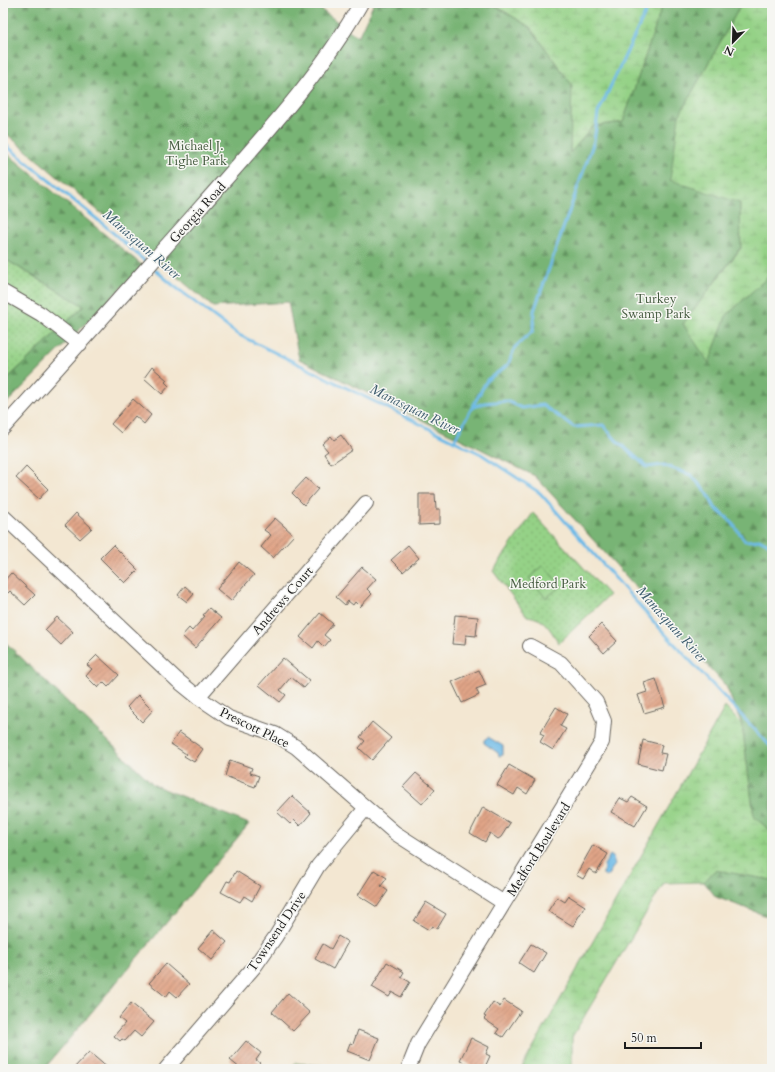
<svg xmlns="http://www.w3.org/2000/svg" width="775" height="1072" font-family="Cardo,serif">
<defs>
<pattern id="grass-dots" width="8" height="8" patternUnits="userSpaceOnUse"><rect width="8" height="8" fill="#95d287"/><path d="M2 2h.1M6 6h.1" fill="none" stroke="#80b474" stroke-width="1.8" stroke-linecap="round"/></pattern>
<pattern id="forest-firs" width="22" height="20" patternUnits="userSpaceOnUse"><rect width="22" height="20" fill="#78b474"/><path d="M5 1l3.5 6h-7zM16 11l3.5 6h-7z" fill="#62925e"/></pattern>
<pattern id="wetland-marsh" width="20" height="14" patternUnits="userSpaceOnUse"><rect width="20" height="14" fill="#95d287"/><path d="M1 5h8M5 5V1M11 12h8M15 12V8" fill="none" stroke="#80b474"/></pattern>
<pattern id="building-hatch" width="6" height="6" patternUnits="userSpaceOnUse"><rect width="6" height="6" fill="#e0a487"/><path d="M-1 1l2-2M0 6l6-6M5 7l2-2" fill="none" stroke="#b5856e"/></pattern>
</defs>
<rect width="100%" height="100%" fill="#f6f6f2"/>
<filter id="ink" filterUnits="userSpaceOnUse"><feTurbulence type="fractalNoise" baseFrequency=".025" numOctaves="2"/><feDisplacementMap in="SourceGraphic" scale="8" xChannelSelector="R" yChannelSelector="G"/><feConvolveMatrix kernelMatrix="1 2 1 2 8 2 1 2 1" color-interpolation-filters="sRGB"/></filter>
<filter id="wash" filterUnits="userSpaceOnUse"><feTurbulence type="fractalNoise" baseFrequency=".012" numOctaves="4" result="noise"/><feDisplacementMap in="SourceGraphic" scale="16" xChannelSelector="R" yChannelSelector="G"/><feGaussianBlur stdDeviation="0.9" result="paint"/><feColorMatrix in="noise" values="0 0 0 0 0 0 0 0 0 0 0 0 0 0 0 0 0 1.4 0 .05"/><feComposite in="paint" operator="in"/></filter>
<g filter="url(#wash)">
<rect width="100%" height="100%" fill="#f3e7d2"/>
<path fill="url(#grass-dots)" stroke="#587752" d="M3,258L84,306L3,383Z
M533,513L609,595L559,643C548,627 546,619 527,616L493,571Z"/>
<path fill="url(#forest-firs)" stroke="#4a6848" d="M3,3H312L358,37L374,3H490L530,27L572,85L570,152L593,126L623,122L663,3H742L679,116L740,203L741,247L683,324L709,362L726,316L772,273V832L754,817L742,725L726,686L535,476L299,359L288,302L213,307L3,131Z
M3,150L143,266L3,407V383L84,306L3,258Z
M3,640L154,785L249,824L44,1069H3Z
M715,870L772,880V918L716,897L704,882Z"/>
<path fill="url(#wetland-marsh)" stroke="#587752" d="M491,3H663L623,122L593,126L570,153L572,85L530,27Z
M742,3H772V273L726,316L709,363L683,324L741,248L740,203L670,180L679,116Z
M725,707L742,725L754,817L772,832V880L715,870L704,882L664,883L572,1037V1069H521Z
M295,1063L363,1069H290Z"/>
<path fill="#95d287" stroke="#587752" d="M543,565L561,586L546,598L529,578Z"/>
<path fill="#6dbae7" stroke="#446b82" d="M488,737L503,746V755L499,756L498,753L484,743V740Z
M610,855L613,857L615,865L611,870L610,874L606,877L603,875L604,865Z"/>
<g fill="none" stroke-linecap="round" stroke-linejoin="round">
<path stroke="#6dbae7" stroke-width="3" d="M3,143L103,224L147,263
M153,268L174,286L237,334L481,454L540,493L654,622L772,748
M473,407L484,403L507,401L522,408L542,405L574,427L603,425L616,440L647,467L664,465L691,475L708,494L715,508L731,521L745,541L761,540L772,546
M454,441L487,380L508,365L515,347L533,331L534,311L594,141L598,113L650,3"/>
</g>
<g id="blocks">
<path fill="url(#building-hatch)" d="M152,367L167,380L165,382L169,386L162,394L144,378Z
M133,399L151,415L144,424L135,416L121,433L111,424Z
M341,435L352,450L331,464L324,454L328,451L322,444L331,436L334,440Z
M26,467L48,489L39,499L16,478Z
M306,478L318,489L304,505L292,493Z
M419,494H435L436,509H440V524L419,525Z
M76,513L92,528L80,539L65,525Z
M275,518L294,535L273,558L261,547L271,535L264,530Z
M113,545L138,570L125,583L100,558Z
M408,545L419,558L403,572L391,560Z
M239,562L254,575L231,601L217,589Z
M362,567L376,579L367,589L372,594L360,607L355,602L353,605L348,601L345,605L336,597Z
M11,573L35,595L25,605L10,591L8,593L3,588V582Z
M185,586L194,594L187,602L178,595Z
M209,608L221,618L195,648L182,636L189,628L192,631L205,616L203,615Z
M320,613L333,624L324,635L330,640L324,647L318,641L313,648L300,637Z
M455,615L478,617L476,636L466,635L465,645L452,644Z
M57,617L73,632L61,645L45,630Z
M601,624L617,641L604,653L589,636Z
M97,655L119,675L108,687L103,682L98,688L86,676L92,669L87,665Z
M283,658L310,681L304,688L291,677L280,690L286,695L280,702L259,685Z
M479,670L486,685L476,689L479,695L462,703L452,682Z
M656,679L665,707L644,713L638,695L647,692L644,683Z
M138,695L153,710L142,722L127,707Z
M556,707L567,714L560,726L566,729L553,750L540,742L544,735L540,733Z
M372,722L391,738L372,760L359,748L365,741L360,737Z
M179,732L203,749L194,762L184,756L186,754L171,744Z
M643,740L662,745L660,753L666,754L662,770L638,764Z
M230,760L252,768L250,773L259,776L255,787L225,776Z
M509,765L535,780L527,794L518,788L514,795L497,785Z
M416,773L435,789L422,804L403,787Z
M292,796L311,813L300,826L294,820L290,824L277,812Z
M632,797L647,806L635,826L611,812L620,798L628,802Z
M483,807L510,823L501,837L498,839L490,833L485,842L470,833Z
M593,845L608,854L596,874L589,869L583,879L576,875Z
M374,870L387,878L381,886L388,891L377,907L358,895Z
M236,871L260,886L252,901L244,896L240,902L221,892L227,881L230,882Z
M569,896L585,906L573,926L548,911L557,897L565,902Z
M426,902L446,914L437,929L432,926L429,930L414,921Z
M213,930L227,942L212,960L198,948Z
M338,936L348,942L333,969L315,959L323,944L331,949Z
M531,944L546,953L534,973L519,963Z
M387,962L404,972L401,977L410,982L401,997L392,992L389,997L372,987Z
M166,964L189,984L177,997L170,991L166,997L149,983Z
M288,993L310,1013L293,1031L272,1012Z
M504,1000L521,1011L503,1037L496,1033L499,1029L484,1019L486,1017L484,1016L493,1002L500,1007Z
M131,1003L154,1022L141,1037L134,1031L125,1041L122,1039L120,1041L114,1036L125,1023L119,1018Z
M358,1030L379,1038L370,1060L347,1051L350,1043L353,1044Z
M471,1038L489,1047L486,1054L490,1056L484,1069H479L460,1060Z
M246,1041L261,1053L256,1060L260,1063L255,1069H241L230,1060Z
M89,1052L109,1069H73Z"/>
</g>
</g>
<g filter="url(#ink)">
<use href="#blocks" fill-opacity="0" stroke="#67635c" stroke-width="1"/>
<g fill="none" stroke-linecap="round" stroke-linejoin="round">
<defs>
<path id="minor" d="M3,292L41,314L80,344
M3,428C70,355 135,281 201,207C258,142 318,79 361,3
M3,516L177,680L198,697L229,718L275,734L296,747L395,833L504,903
M198,697L366,503
M166,1069L255,966L276,936L318,866L366,808
M408,1069L418,1044L602,742L604,721L596,702L561,663L530,646"/>
</defs>
<use href="#minor" stroke="#67635c" stroke-width="16"/>
<use href="#minor" stroke="#fff" stroke-width="14"/>
</g>
</g>
<g text-anchor="middle" stroke-width="3" stroke-linejoin="round" paint-order="stroke">
<g font-size="13" fill="#465c41" stroke="#f6f6f2">
<text x="196" y="150">Michael J.<tspan x="196" dy="15">Tighe Park</tspan></text>
<text x="656" y="303">Turkey<tspan x="656" dy="15">Swamp Park</tspan></text>
<text x="548" y="588">Medford Park</text>
</g>
<g font-size="13" fill="#1c1c1c" stroke="#f6f6f2">
<text transform="translate(197 212) rotate(-48)" y="5">Georgia Road</text>
<text transform="translate(282 600) rotate(-49)" y="5">Andrews Court</text>
<text transform="translate(255 727) rotate(26)" y="5">Prescott Place</text>
<text transform="translate(538 849) rotate(-58)" y="5">Medford Boulevard</text>
<text transform="translate(276 931) rotate(-56)" y="5">Townsend Drive</text>
</g>
<g font-size="14" font-style="italic" fill="#3c5b6d" stroke="#f6f6f2">
<text transform="translate(142 244) rotate(41)" y="5">Manasquan River</text>
<text transform="translate(415 409) rotate(26)" y="5">Manasquan River</text>
<text transform="translate(672 624) rotate(48)" y="5">Manasquan River</text>
</g>
</g>
<rect width="775" height="1072" fill="none" stroke="#f6f6f2" stroke-width="16"/>
<g transform="translate(733 42) rotate(203)" stroke="#f6f6f2" stroke-width="3" paint-order="stroke">
<path d="M0-3L7 15L0 10L-7 15Z" fill="#1c1c1c"/>
<text y="-6" font-size="11" font-weight="bold" text-anchor="middle" fill="#1c1c1c">N</text>
</g>
<path d="M625 1042v6h76v-6" fill="none" stroke="#1c1c1c" stroke-width="2"/>
<text x="631" y="1042" font-size="12" fill="#1c1c1c" stroke="#f6f6f2" stroke-width="3" paint-order="stroke">50 m</text>
</svg>
